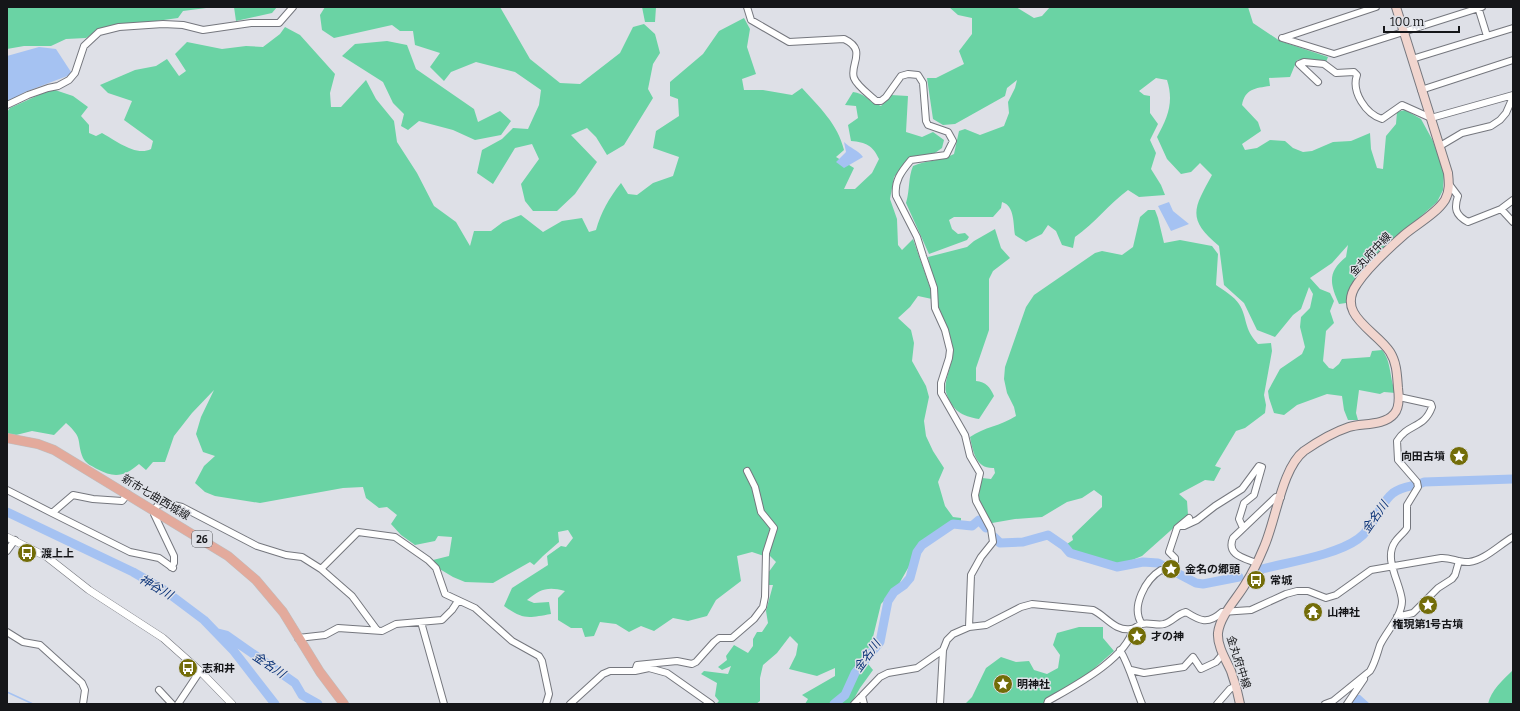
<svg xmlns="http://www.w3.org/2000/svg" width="1520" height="711" font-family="Bitter,'Noto Sans JP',serif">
<rect width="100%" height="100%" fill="#dee0e7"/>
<path fill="#6ad3a4" d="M7,7H214L183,11L178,18L99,29L86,38L66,39L51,46H24L7,49Z
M234,7H277L272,13L236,21Z
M325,7H500L530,59L560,83L580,84L620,53L633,27L644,24L655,34L660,53L653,64L648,89L653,98L624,145L607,155L596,137L587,128L571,135L597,162L575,194L557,211H533L525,201L521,184L539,159L532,144L515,148L493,184L477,173L482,150L502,139L513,128L528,129L539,105L541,90L515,72L476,62L451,72L444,81L430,67L440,53L415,45L413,31H400L392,25L334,38L322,30L320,15Z
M642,7H656L655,22H645Z
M949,7H1016L1034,18L1042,16L1050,7H1248L1253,23L1280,41L1328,57L1326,62L1305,59L1297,60L1290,77L1269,78L1270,86C1255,88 1245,89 1242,105L1258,122L1261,131L1242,144L1245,150L1257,148L1270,140L1285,141L1293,148L1303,152L1312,151L1333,142L1351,141L1370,133L1371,149L1377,168L1383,169L1386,136L1396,124L1397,112L1405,110L1421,119L1433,141L1444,173L1443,190L1437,202L1393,241L1360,274L1351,286L1346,303L1339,304C1330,284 1327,272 1346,257L1348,245L1332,263L1310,278L1320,289L1330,293L1334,301L1330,311L1334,323L1326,331L1323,361L1329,368L1333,369L1339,364L1342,359L1370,357L1372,351L1382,350C1392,362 1389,379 1396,393L1384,392L1380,394L1359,390L1356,413L1358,420H1348L1344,410L1342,396L1327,394L1297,405L1284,415L1274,413L1269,398L1268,391L1280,369L1302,354L1305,347L1300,327L1301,317L1310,308L1313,294L1309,287L1301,309L1293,315L1275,337L1257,330L1244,303L1224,285L1219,246C1186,219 1194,208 1212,175L1200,163L1191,172L1181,174L1167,159L1157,137C1168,117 1174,102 1167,80L1156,78L1139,91L1144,95L1150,96V113L1158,124L1150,140L1156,153L1151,169L1161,185L1165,195L1139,197L1128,190C1109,204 1095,223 1075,237L1073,248L1062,245L1056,231L1048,225L1042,234L1026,242L1015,235C1013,224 1015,206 1002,202L1001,208L993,217H954L949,220L952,229L958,234L965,233L969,237L967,240L929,254L906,203C910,190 908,178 913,166C927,160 941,161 954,154L959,131L965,129L980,135L1004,126L1009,113L1008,102L1015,88L1017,80L1007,88L1005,96L955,124L943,125L933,119L927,78H936L964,64L959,51L972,34V18L958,15Z
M744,18L750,29L747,47L756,74L742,79L744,90H763L792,95L802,88C819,107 838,124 844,150L836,157L854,168L844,189H855L872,173L879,159C873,146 866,142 851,141L848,125L858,118L856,106L845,105L853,92C864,93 870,102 881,106L891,95L908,96L906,132L922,137L933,132L944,140L942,148L932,155H918L907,161L894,177L890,199L897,219L898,245L902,250L913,239L932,293V299L918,296L910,307L898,318L911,330L914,343L912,361L926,386L929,397L924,421L926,436L933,451L944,468L938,482L945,506L953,517L961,518V523H954L942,528L921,545L899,584L881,604L873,637L864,659L873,670L860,688L851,704H805L808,699L802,695L835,676V668L817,676L789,669L796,655L798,644L790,636L777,653L763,665L760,678V701L756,704H716L719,701L715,696L717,683L701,674L704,671L728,674L731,666L722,670L718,667L727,660L726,656L734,645L748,653L753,646V639L757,632H762L768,623L766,611L773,585H767L768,573L776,562L768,554L764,556L752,552L737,556L741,581L716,600L707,616L688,621L673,618L654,631L641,626L629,632L616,624L600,622L594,636L585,637L582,628H571L558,620V598L565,591C548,586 540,589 527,600L534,603L549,602L551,614C528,618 523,620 504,606L512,588L548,565L547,556L561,546L566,547L573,538L568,530L558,532L559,542L543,556L534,565L530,562L493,583L465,582L453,577L438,568L433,560L449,556L452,537L438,536L435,541L415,545L401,535L391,524L397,515L387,507L379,508L366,498L363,487L343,488L260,503L215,496L205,492L195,483L204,466L215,456L203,452L196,434L201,417L214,390L192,413L174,436L165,462H153L146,470L139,464C124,477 114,478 97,469C92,466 86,464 83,458C76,440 84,439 66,423L54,435L32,431L16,435L7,434V112L10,108L52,89L73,96L88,107L81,116L89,125V133L96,136L102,133C115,140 136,157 151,149L153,141L124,120L132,101L108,93L100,85L135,70L156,66L167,59L179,76L186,71L175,54L187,42L222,49L246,46L263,47L280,34L285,27L300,35L335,74L330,93L331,107H341L366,80L376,99L394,121L397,142L417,173L434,206L456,222L470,246L474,231H491L503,222L521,215L543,232L562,221L582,218L589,232L596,230C601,212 609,198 621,183L628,194L637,195L653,183L673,176L679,157L653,148L656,131L679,116L678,99L670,96V82L703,54L719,31Z
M387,41L407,45L416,69L474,109L478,122L500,111L511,121L501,135L475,140L453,130L419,121L408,130L401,126L404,114L393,103L383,82L342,56L355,44Z
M1148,210H1155L1158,218L1164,243L1180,240L1212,246L1218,254L1216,285C1223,290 1235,297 1239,304C1248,318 1243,328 1258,344L1271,343L1272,351L1264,395L1266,405L1265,413L1245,428L1236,431L1215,466L1221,468L1214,481L1205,480L1179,494L1187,501L1188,515L1142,556L1117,566L1070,551L1067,544L1073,540L1072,536L1102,507V496L1094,490L1082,498L1067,502L1042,517L1015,519L992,523C977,505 977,500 982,478L991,479L995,473L994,468C976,469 973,452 970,437C984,427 1001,426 1016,416L1014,407L1007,393L1004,379L1005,367L1026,307L1034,295L1095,253L1102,251L1122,255L1133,247L1140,217Z
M995,229L1001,248L1010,258L993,271L989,279V330L976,368V381C986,382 990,387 994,396L979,419C962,416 952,411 946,392C943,382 953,364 953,351C952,335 943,322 938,307C936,301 938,299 938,293C938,285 929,268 928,257L967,247L974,241Z
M1079,627H1103V638L1114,651L1080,681L1045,701L1043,704H965L972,697L986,668L1001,657L1016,662L1029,661L1034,670L1047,674L1058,668L1060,655L1053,645L1057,633Z
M1513,670V704H1488C1491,690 1503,680 1513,670Z"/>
<path fill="#a5c2f2" d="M39,47L56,49L71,72L70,75L25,92L7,102V56Z
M844,142C850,148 858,150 863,157L844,168L836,162L846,152Z
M1169,202L1173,211L1189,224L1171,231L1158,206Z
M1355,695H1360L1370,704H1352Z"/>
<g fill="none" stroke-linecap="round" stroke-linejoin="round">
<path stroke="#a5c2f2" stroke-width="1.5" d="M7,692L33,704"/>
<path stroke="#a5c2f2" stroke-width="9" d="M7,512L133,572L164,590L204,620L233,650L275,704
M994,537L1000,543L1023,542L1048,535L1064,546L1070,553L1117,567L1143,562L1158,563L1196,583L1203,584L1239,577
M1262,569C1289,562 1336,555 1358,539C1374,528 1378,505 1393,493C1404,485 1414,487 1424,482L1513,479
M218,633L226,635L295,683L302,695L318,704
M834,704L845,695L855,673L880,642L888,601L894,592L904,585L910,578L917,552L922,545L953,524L972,526L979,520L986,528"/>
<defs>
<path id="minor" d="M747,7L751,20L789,42L844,39C868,50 849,65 854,78C857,86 870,95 876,101H881L886,97L901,76L908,74L918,75L923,83L926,121L928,125L948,132L953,141L946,155L911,160C901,172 894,181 896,196L917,237L923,256L934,288L935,308L945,330L950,350L949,358L941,383V393L965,435L970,456L980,473L975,495L976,501L991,529L993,542L981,557L971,575L969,627
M1478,7L1487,36
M1282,38L1334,54L1482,7
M1283,38L1376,7
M1412,59L1513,28
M1318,82L1299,64L1304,62L1324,64L1336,73L1354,72L1357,75C1351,92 1366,114 1382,119L1402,105L1431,118L1513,95
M1421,90L1513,60
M7,105L28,95L48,88L58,86L69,80L75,73L84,46L99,32L119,27L163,24L183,25L203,30L251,23H279L293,7
M1440,146L1462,133L1491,126L1500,120L1506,113L1513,97
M1449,184L1458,196C1454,208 1455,215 1468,222L1501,209L1513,200
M1501,209L1513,222
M7,490L52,513L73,495L93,499L122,501L128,494
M52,513L130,552L159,558L173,568
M1181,526H1184L1197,520L1215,506L1242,489L1259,466L1262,467L1254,495L1244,503L1239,519L1243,528
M7,551L15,540
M1256,563C1244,558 1226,555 1233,538L1276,497H1281
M171,567L174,563V556L154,514V510L158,505L165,503L182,507L257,546L286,555L302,557L321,569L352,596L377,630
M321,569L358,532L395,537L428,560L436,568L445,594L475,608L512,641L539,656L542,661L549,694L546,704
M1397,617L1413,613L1438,588L1452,579L1455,575L1459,561
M421,622L444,704
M1142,624C1130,607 1146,579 1161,570L1167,571L1175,566V558L1169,552L1177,528L1189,518
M7,632L23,642L40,645L82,683L85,690L83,704
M298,638L325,635L338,628L382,631L396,624L442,620L452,610L458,601
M1120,650C1130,667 1134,685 1142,704
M1131,670L1144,673L1184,667L1193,657L1201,669L1216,662L1223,654
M635,671L637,665L677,661L692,664L696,662L714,642L719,638H732L754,619L763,607L765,597L766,553L774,528L761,512L755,487L747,471
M159,690L172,704
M862,696L864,704
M178,704L200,671
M570,704L603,674L610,671H635L649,668L667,673L711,704
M854,704L880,677L888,673L917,668L943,650
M940,704L943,650L947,640L953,634L969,627L986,625L1021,607L1032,604L1093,610C1106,616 1115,632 1131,629C1135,629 1138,625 1142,624C1149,622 1157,626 1164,624C1172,622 1177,614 1186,612C1200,621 1208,625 1222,612L1251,610L1286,594L1297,591H1308L1326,598L1336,595L1371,570L1441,558C1450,557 1459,563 1469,562C1485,560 1499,545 1513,537
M1047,704L1048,701C1074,686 1126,659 1133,629
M1217,704L1230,689L1236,686
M1325,704L1333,701L1370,671C1375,663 1377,654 1380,645C1386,632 1402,616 1402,601C1401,584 1383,559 1395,542C1398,537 1404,533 1407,528V505L1418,487L1417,482L1398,460L1397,441C1408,423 1424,429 1432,407L1431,404L1399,397
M1347,704L1364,679"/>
<path id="tertiary" d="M7,537L47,557L89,590L163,638L200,671L232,704"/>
<path id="secondary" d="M1240,704C1238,693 1235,682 1231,671C1226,660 1217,646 1218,633C1220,615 1237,599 1246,583C1253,572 1259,559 1264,547C1276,520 1282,468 1304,451C1317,442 1334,432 1349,427C1362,423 1384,426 1394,414C1400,408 1399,396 1398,388C1397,376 1397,363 1390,352C1377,331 1335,315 1357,284C1369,266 1388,249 1404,235C1417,224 1436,214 1445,200C1450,191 1449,182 1448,173L1396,7"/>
<path id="primary" d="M7,438L38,444L54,450L228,556L256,580L283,612L320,672L344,704"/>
</defs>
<use href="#minor" stroke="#75777e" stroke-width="8"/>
<use href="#tertiary" stroke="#75777e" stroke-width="8"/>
<use href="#secondary" stroke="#75777e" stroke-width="10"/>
<use href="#primary" stroke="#bdbebf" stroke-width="10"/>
<use href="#minor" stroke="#fff" stroke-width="6"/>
<use href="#tertiary" stroke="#fff" stroke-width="7"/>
<use href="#secondary" stroke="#f1d5ce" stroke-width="8"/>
<use href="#primary" stroke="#e3aa9c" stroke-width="9"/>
</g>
<defs>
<symbol id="sight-disc" viewBox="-11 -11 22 22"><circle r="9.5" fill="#736d09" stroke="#dee0e7"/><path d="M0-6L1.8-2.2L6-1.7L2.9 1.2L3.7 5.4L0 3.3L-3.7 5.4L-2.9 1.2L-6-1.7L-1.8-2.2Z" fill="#fff"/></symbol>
<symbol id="bus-disc" viewBox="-11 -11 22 22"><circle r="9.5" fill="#736d09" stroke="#dee0e7"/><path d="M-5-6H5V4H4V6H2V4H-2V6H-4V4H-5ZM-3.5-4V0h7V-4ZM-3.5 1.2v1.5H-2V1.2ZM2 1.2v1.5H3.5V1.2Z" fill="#fff"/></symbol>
<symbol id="temple-disc" viewBox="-11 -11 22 22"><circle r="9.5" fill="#736d09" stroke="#dee0e7"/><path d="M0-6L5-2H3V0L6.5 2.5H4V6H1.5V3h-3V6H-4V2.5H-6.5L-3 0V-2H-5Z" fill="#fff"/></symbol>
</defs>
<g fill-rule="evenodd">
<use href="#sight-disc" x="1448" y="445" width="22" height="22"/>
<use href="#bus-disc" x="16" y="542" width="22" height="22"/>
<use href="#sight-disc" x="1160" y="558" width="22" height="22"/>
<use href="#bus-disc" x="1245" y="569" width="22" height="22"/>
<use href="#sight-disc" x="1417" y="594" width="22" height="22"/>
<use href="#temple-disc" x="1302" y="601" width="22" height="22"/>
<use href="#sight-disc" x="1126" y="625" width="22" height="22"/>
<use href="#bus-disc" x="177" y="657" width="22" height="22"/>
<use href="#sight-disc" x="992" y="673" width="22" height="22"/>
</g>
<g text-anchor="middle" stroke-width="3" stroke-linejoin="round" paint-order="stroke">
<rect fill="#dee0e7" stroke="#515357" stroke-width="1" x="192" y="531" width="20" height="16" rx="3"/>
<g font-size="10" font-weight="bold" fill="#151619">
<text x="202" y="543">26</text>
</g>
<g font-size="11" fill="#151619" stroke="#dee0e7">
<text transform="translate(1370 254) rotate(-47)" y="4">金丸府中線</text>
<text transform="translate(156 497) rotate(31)" y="4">新市七曲西城線</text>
<text transform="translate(1239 662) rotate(72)" y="4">金丸府中線</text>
</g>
<g font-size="11" font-weight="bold" fill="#151619" stroke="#dee0e7" text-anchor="start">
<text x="1445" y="460" text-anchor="end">向田古墳</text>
<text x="41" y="557">渡上上</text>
<text x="1185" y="573">金名の郷頭</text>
<text x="1270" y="584">常城</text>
<text x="1327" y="616">山神社</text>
<text x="1428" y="628" text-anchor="middle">権現第1号古墳</text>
<text x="1151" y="640">才の神</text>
<text x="202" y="672">志和井</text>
<text x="1017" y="688">明神社</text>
</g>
<g font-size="12" font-style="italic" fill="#0b3378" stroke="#dee0e7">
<text transform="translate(1375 517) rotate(-55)" y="4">金名川</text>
<text transform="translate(156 587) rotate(30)" y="4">神谷川</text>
<text transform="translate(867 656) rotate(-54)" y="4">金名川</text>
<text transform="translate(269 665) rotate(34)" y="4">金名川</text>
</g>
</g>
<rect width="1520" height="711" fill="none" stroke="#151619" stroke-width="16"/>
<path d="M1384 26v6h75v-6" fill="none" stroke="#151619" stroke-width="2"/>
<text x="1390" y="26" font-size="12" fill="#151619" stroke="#dee0e7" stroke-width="3" paint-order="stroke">100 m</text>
</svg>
